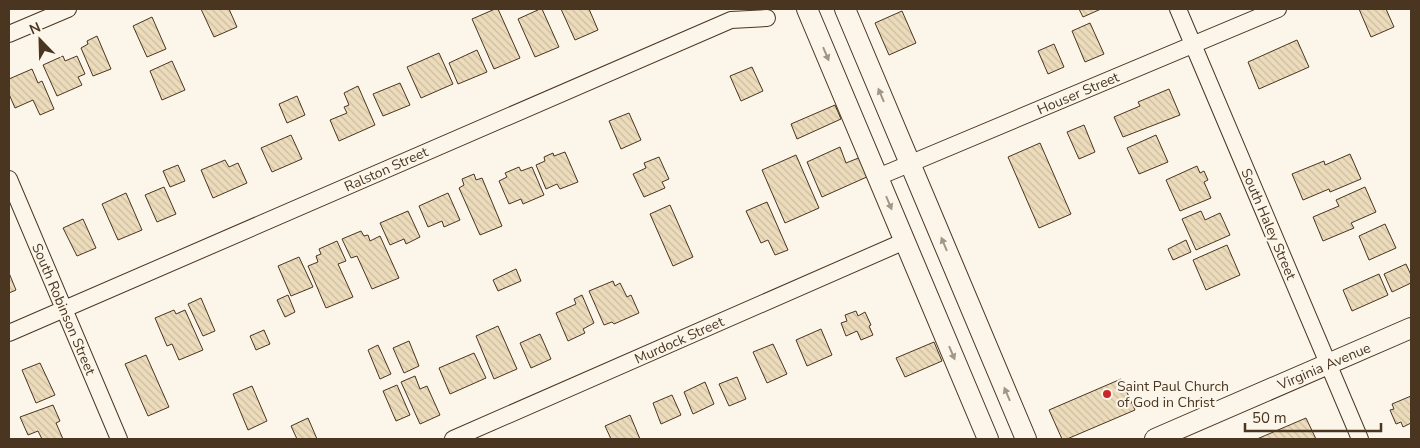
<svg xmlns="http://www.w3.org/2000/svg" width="1420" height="448" font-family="'Nunito Sans',sans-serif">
<defs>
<pattern id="building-back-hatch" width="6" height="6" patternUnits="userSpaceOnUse" patternTransform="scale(1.25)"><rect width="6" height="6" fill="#ecdcbc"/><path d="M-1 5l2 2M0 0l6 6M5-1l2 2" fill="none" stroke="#ccbda1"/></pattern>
</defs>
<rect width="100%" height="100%" fill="#fbf6e9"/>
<path fill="url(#building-back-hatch)" stroke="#4a3520" d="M201,9H229L237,27L214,37Z
M495,9H498L520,58L494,69L472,19Z
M540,9H542L559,47L535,57L518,19Z
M561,9H589L598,30L575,40Z
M1079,9H1101L1083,17Z
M1359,9H1386L1394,27L1371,37Z
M902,11L916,43L889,55L875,23Z
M152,17L166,49L147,57L133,26Z
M1090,23L1104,54L1085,62L1072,31Z
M97,36L111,69L93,76L81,48L88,44L87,41Z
M1297,40L1309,67L1259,89L1248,62Z
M1054,44L1064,67L1048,74L1038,51Z
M477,50L487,72L458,84L449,63Z
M439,53L453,84L421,98L407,67Z
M63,56L65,61L77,56L85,74L78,77L82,85L57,96L43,65Z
M172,61L185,90L162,100L150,71Z
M752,67L763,91L741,101L730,76Z
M32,69L38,83L42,81L54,109L40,115L33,100L15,108L9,94V79Z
M400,83L410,105L383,116L373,94Z
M358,86L375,125L339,141L330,120L347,113L344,107L349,105L344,93Z
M1169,89L1180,115L1123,137L1114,117L1140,106L1138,102Z
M297,96L305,115L287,123L279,104Z
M835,105L841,119L797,139L791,124Z
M629,113L641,140L621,149L609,121Z
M1084,125L1095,152L1079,159L1067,132Z
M291,135L302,159L272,172L261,148Z
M1156,135L1168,162L1139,174L1127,148Z
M1040,143L1071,214L1039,228L1008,157Z
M840,147L846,163L861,157L869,176L822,197L807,162Z
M565,152L578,182L560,189L557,184L546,189L536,165L545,161L544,157L553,153L554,156Z
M1350,154L1361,179L1330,192L1329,189L1303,200L1292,174L1324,161L1325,165Z
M796,155L819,208L785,223L762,170Z
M659,157L669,179L662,182L665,188L644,197L633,174L646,168L644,163Z
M225,160L229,167L238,163L247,183L213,198L201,170Z
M178,165L185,181L170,187L163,171Z
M1197,166L1200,173L1204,171L1208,180L1204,182L1211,198L1180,211L1166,180Z
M519,167L521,171L532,167L544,195L523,204L521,199L509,204L499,181L507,177L505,173Z
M474,174L476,180L482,178L502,226L480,235L459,188L464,185L462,179Z
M164,187L176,214L157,222L145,195Z
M1365,187L1376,212L1351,223L1354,228L1323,241L1313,217L1339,206L1336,200Z
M126,193L142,230L118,240L102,204Z
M448,193L460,220L444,227L442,221L428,227L419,206Z
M767,202L788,250L775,255L768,240L761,243L746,211Z
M670,205L693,257L673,266L650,214Z
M408,211L420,237L406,244L404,239L390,245L380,223Z
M1201,211L1205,220L1220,213L1230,235L1196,250L1182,219Z
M83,219L96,248L77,256L63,228Z
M1385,224L1396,248L1369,260L1359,236Z
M361,231L364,236L368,235L370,241L380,236L399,278L372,289L357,256L351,258L342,239Z
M1186,240L1191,252L1173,260L1168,249Z
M337,241L346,261L338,264L353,297L326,308L308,266L318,262L316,256L321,254L319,249Z
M1227,245L1240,275L1206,290L1193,260Z
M299,257L313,287L291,296L278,266Z
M1406,264L1411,275V283L1392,292L1384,274Z
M516,269L521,281L498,291L493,280Z
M9,273L16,290L9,293Z
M1379,274L1388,295L1352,311L1343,290Z
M613,281L615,286L620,283L627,297L631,295L639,313L614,324L612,322L604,325L589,291Z
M288,295L295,312L285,317L277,300Z
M582,295L594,323L583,329L585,333L568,341L556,313L576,304L574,299Z
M201,298L215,331L203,336L188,304Z
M174,310L176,314L185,310L203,350L179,360L172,344L167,346L155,318Z
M856,311L858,316L865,312L871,325L869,326L873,335L861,340L857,331L846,336L841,323L847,321L845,315Z
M498,326L517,369L494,379L476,336Z
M821,329L832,355L807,366L796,340Z
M264,330L270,344L256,350L250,336Z
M540,334L551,359L531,368L520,343Z
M409,341L419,366L404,373L393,348Z
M934,342L942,361L905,377L896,358Z
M773,344L787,374L767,383L753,352Z
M378,345L391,374L380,379L368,350Z
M474,353L486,378L450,394L439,368Z
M146,355L169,407L148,416L125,364Z
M40,363L55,395L36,403L22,370Z
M415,376L420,389L427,386L440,415L420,424L401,382Z
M737,377L746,399L729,406L719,384Z
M1121,379L1135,410L1067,439H1062L1049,410Z
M705,382L714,404L693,414L684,392Z
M397,385L410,415L396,421L383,391Z
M252,386L267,421L248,430L233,394Z
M672,395L681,415L661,424L653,403Z
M1411,396V423L1403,427L1401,422L1396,424L1390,410L1394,409L1392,404Z
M53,405L60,421L56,423L63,439H42L38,431L28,435L20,417Z
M630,415L640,439H611L605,426Z
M308,418L317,439H297L291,426Z
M1306,418L1316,439H1257Z"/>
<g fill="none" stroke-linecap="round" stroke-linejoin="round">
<defs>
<path id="minor" d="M1178,9L1360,439
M9,34L68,9
M878,177L1278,9
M9,179L119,439
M9,333L731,20L767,18
M453,439L905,241"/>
<path id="tertiary" d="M807,9L988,439
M845,9L1026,439
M1155,439L1411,328"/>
</defs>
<use href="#minor" stroke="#4a3520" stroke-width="18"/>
<use href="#tertiary" stroke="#4a3520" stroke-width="22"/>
<use href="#minor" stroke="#fbf6e9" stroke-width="16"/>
<use href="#tertiary" stroke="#fbf6e9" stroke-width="20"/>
</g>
<defs><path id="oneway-solid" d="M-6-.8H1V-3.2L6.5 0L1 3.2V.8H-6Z" transform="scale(1.25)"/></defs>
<g fill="#a29684">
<use href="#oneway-solid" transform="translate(826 54) rotate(67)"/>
<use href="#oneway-solid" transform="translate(881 95) rotate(-113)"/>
<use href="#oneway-solid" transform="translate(889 203) rotate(67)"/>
<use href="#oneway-solid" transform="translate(944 244) rotate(-113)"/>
<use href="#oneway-solid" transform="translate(952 353) rotate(67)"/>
<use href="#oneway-solid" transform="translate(1007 394) rotate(-113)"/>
</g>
<circle fill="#c62828" stroke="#fbf6e9" stroke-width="2" cx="1107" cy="394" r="5"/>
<g text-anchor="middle" stroke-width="4" stroke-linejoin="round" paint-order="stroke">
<g font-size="14" fill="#4a3520" stroke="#fbf6e9">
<text transform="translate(1078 93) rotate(-23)" y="5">Houser Street</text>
<text transform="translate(386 169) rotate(-24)" y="5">Ralston Street</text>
<text transform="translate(1269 224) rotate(67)" y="5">South Haley Street</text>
<text transform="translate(64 309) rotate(67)" y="5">South Robinson Street</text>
<text transform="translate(679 340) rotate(-24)" y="5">Murdock Street</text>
<text transform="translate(1324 366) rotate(-23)" y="5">Virginia Avenue</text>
</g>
<g font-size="14" fill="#4a3520" stroke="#fbf6e9" text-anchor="start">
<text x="1117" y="391">Saint Paul Church<tspan x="1117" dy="16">of God in Christ</tspan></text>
</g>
</g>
<rect width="1420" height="448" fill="none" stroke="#4a3520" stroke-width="20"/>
<g transform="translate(40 40) rotate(337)" stroke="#fbf6e9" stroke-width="4" paint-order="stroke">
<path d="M0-4L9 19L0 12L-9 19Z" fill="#4a3520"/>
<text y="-8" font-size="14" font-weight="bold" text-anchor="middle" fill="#4a3520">N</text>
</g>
<path d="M1245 423v8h136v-8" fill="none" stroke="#4a3520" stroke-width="2.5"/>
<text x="1252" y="423" font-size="15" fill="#4a3520" stroke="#fbf6e9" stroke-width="4" paint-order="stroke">50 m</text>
</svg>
